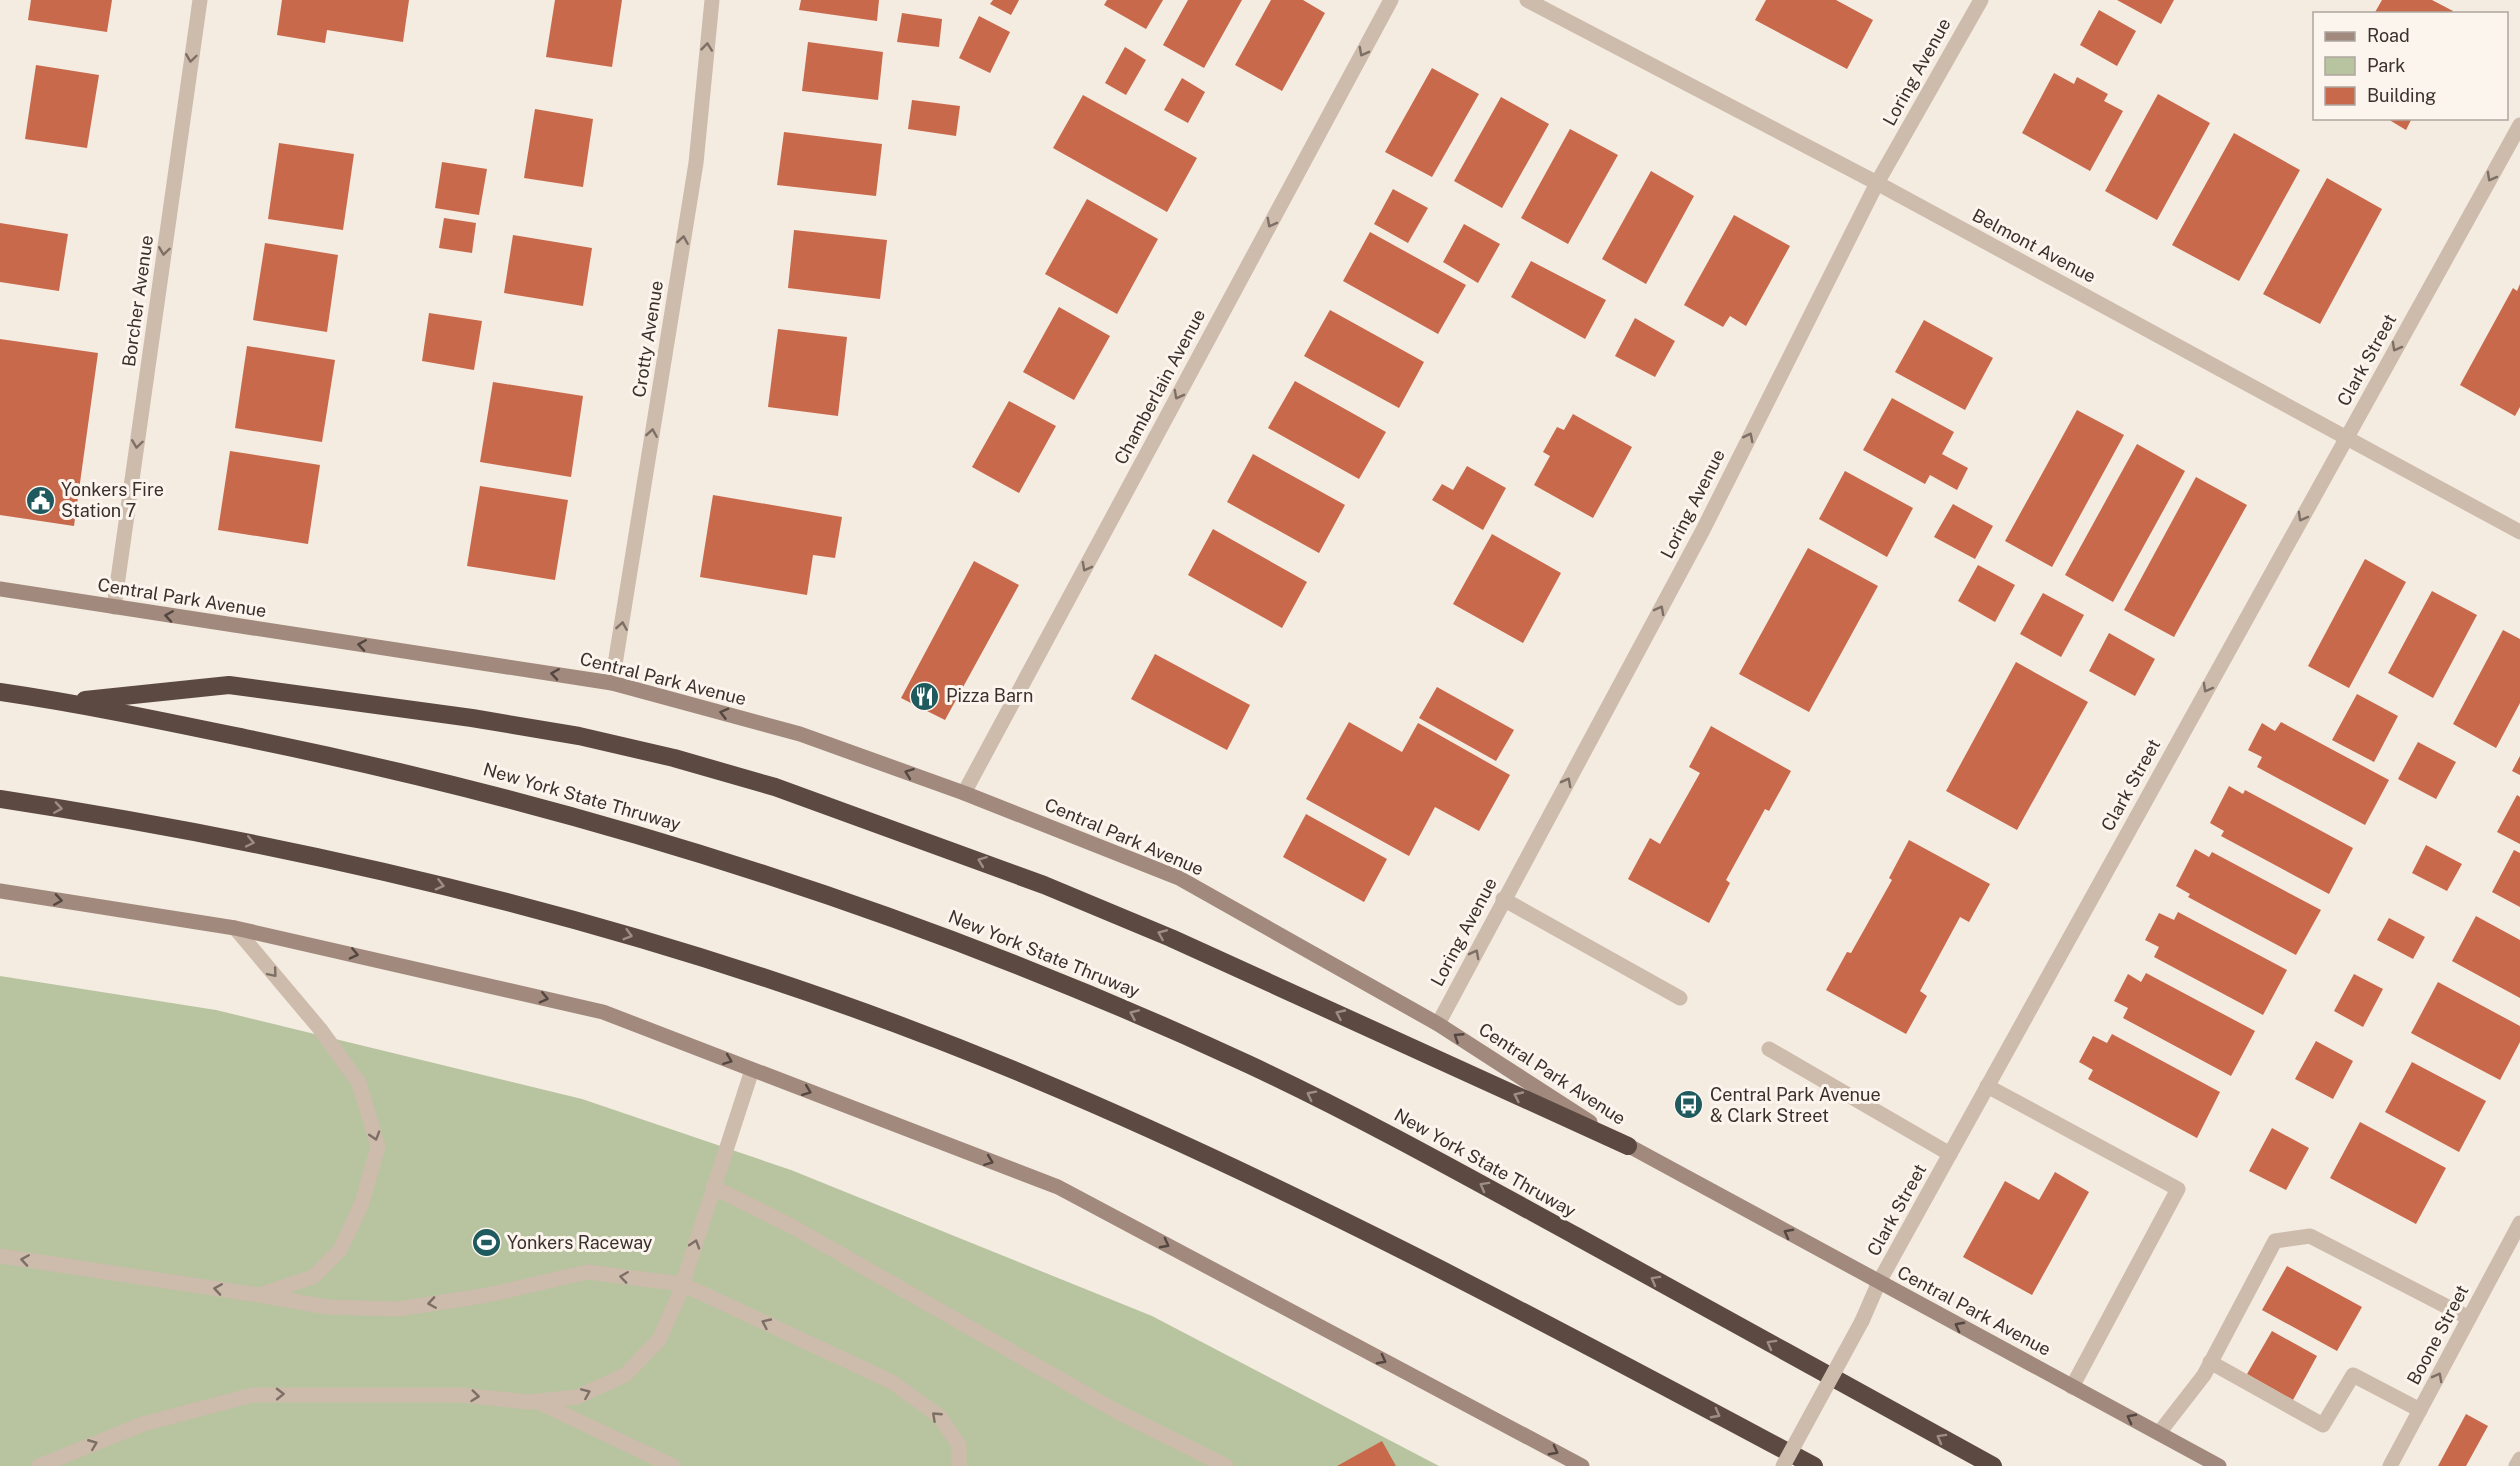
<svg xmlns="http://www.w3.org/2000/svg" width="2520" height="1466" font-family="'Public Sans',sans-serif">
<rect width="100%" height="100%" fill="#f4ebe1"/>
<path fill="#b8c4a0" d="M0,976L216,1010L582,1099L791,1170L1152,1316L1439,1466H0Z"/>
<path fill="#c8694b" d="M31,0H112L107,32L28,20Z
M282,0H409L403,42L327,30L325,43L277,35Z
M555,0H622L612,67L546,57Z
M801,0H879L877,21L799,10Z
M993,0H1019L1011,15L990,4Z
M1107,0H1163L1146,29L1104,5Z
M1188,0H1242L1204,68L1163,45Z
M1271,0H1303L1325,13L1282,91L1235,65Z
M1766,0H1836L1873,20L1847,69L1755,20Z
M2117,0H2174L2161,24Z
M2382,0H2432L2453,11L2451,14H2374Z
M2099,10L2136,31L2117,66L2080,45Z
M902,13L942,19L939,47L897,42Z
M979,16L1010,32L990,73L959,58Z
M808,42L883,52L878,100L802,91Z
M1125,47L1146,60L1126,95L1105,83Z
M36,65L99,75L87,148L25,139Z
M1432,68L1479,94L1432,177L1385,152Z
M2054,73L2074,84L2077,77L2108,94L2104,101L2123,111L2090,171L2022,133Z
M1182,78L1205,92L1188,123L1164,110Z
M2158,94L2210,123L2157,220L2105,191Z
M1083,95L1197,158L1167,212L1053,148Z
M1501,97L1549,124L1502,208L1454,181Z
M912,100L960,106L956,136L908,129Z
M535,109L593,119L583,187L524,178Z
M2386,118H2412L2406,130Z
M1570,129L1618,155L1568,244L1521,218Z
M784,132L882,144L876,196L777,185Z
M2234,133L2300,170L2239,281L2172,245Z
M279,143L354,154L343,230L268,219Z
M442,162L487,169L479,215L435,208Z
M1651,171L1694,196L1646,284L1602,259Z
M2327,178L2382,209L2320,324L2263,294Z
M1393,189L1428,208L1408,243L1374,224Z
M1087,199L1158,239L1117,314L1045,274Z
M1734,215L1790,246L1746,326L1730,316L1723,327L1684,305Z
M444,218L476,223L472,253L439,248Z
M0,223L68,234L59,291L0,282Z
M1464,224L1500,244L1478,283L1443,262Z
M794,230L887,240L880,299L788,288Z
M1370,232L1466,285L1438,334L1343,281Z
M513,235L592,248L583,306L504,293Z
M265,243L338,255L327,332L253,320Z
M1531,261L1606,300L1585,339L1511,297Z
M2520,284V407L2515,416L2460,385L2513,288L2517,291Z
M1059,307L1110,336L1074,400L1023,372Z
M1330,310L1424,362L1399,408L1304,356Z
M429,313L482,321L474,370L422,361Z
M1635,318L1675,341L1655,377L1615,356Z
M1924,320L1993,358L1965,410L1895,372Z
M778,329L847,337L838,416L768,407Z
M0,339L98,353L74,526L0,515Z
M247,346L335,360L322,442L235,428Z
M1295,381L1386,432L1359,479L1268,428Z
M493,382L583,396L571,477L480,462Z
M1892,398L1954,432L1942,454L1968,468L1957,490L1930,475L1925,484L1863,450Z
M1009,401L1056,426L1019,493L972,467Z
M2077,410L2124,435L2052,567L2005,541Z
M1573,414L1632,447L1593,518L1534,485L1550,456L1543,452L1557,427L1564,430Z
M2137,444L2185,471L2113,602L2065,575Z
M230,451L320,465L308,544L218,530Z
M1253,454L1345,505L1319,553L1227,502Z
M1467,466L1506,488L1483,530L1432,500L1442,484L1453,490Z
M1845,471L1913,508L1887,557L1819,519Z
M2196,477L2247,505L2174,637L2124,610Z
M480,486L568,500L555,580L467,566Z
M713,495L842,517L835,558L813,555L807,595L700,577Z
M1953,504L1993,526L1975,559L1934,537Z
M1213,529L1307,582L1282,628L1188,575Z
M1492,534L1561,573L1523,643L1453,604Z
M1808,548L1878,586L1809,712L1739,674Z
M2365,559L2406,582L2349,688L2308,666Z
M974,561L1019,585L945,720L901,698Z
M1978,565L2015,585L1995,622L1958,601Z
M2432,591L2477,615L2433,698L2388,673Z
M2043,593L2084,615L2061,657L2020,634Z
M2503,630L2520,639V703L2496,748L2453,724Z
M2109,633L2155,659L2135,696L2089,671Z
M1155,654L1250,705L1227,750L1131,699Z
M2016,662L2088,702L2017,830L1946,791Z
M1437,687L1514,730L1496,761L1419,718Z
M2357,694L2398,716L2374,762L2332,740Z
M1349,722L1402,752L1418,723L1510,775L1479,831L1435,807L1409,856L1306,799Z
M2281,722L2389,780L2365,825L2257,767L2262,757L2248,750L2262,723L2275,731Z
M1711,726L1791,771L1769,811L1765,809L1726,880L1730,883L1709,923L1628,879L1650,838L1660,844L1700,773L1689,767Z
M2418,742L2456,762L2436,799L2398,779Z
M2520,756V775L2512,771Z
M2229,786L2243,794L2245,790L2353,848L2329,894L2221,836L2224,831L2210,823Z
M2517,795L2520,797V844L2497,832Z
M1306,814L1387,859L1364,902L1283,857Z
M1909,840L1990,884L1969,922L1960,917L1920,991L1927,996L1906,1034L1826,990L1847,952L1851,953L1892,880L1889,878Z
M2426,845L2462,864L2447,891L2412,873Z
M2195,849L2209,857L2212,852L2321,910L2296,955L2188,897L2190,894L2176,886Z
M2514,850L2520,853V907L2492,892Z
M2178,912L2287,970L2263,1015L2154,957L2159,947L2145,940L2159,913L2174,920Z
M2476,916L2520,940V998L2452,961Z
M2389,918L2425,937L2413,959L2377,940Z
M2146,973L2255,1031L2231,1076L2123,1018L2128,1008L2114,1001L2128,974L2141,982Z
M2354,974L2383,989L2363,1027L2334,1011Z
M2438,982L2520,1026V1042L2500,1080L2411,1033Z
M2112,1034L2220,1092L2197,1138L2088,1079L2093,1070L2079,1062L2093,1036L2107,1043Z
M2316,1041L2353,1061L2333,1099L2295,1079Z
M2412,1062L2486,1101L2459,1152L2385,1112Z
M2360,1122L2446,1168L2416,1224L2330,1178Z
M2272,1128L2309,1148L2286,1190L2249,1171Z
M2055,1172L2089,1192L2032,1295L1963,1257L2005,1181L2039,1200Z
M2287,1266L2362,1307L2337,1351L2262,1310Z
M2272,1331L2317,1356L2293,1400L2247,1374Z
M2466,1414L2488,1426L2466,1466H2438Z
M1382,1441L1396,1466H1337Z"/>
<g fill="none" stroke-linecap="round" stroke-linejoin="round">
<path stroke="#cdbbac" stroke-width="15" d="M1503,899L1680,998
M1769,1049L1950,1154
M1987,1086L2178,1189L2072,1387
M713,1187L793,1227L1116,1411L1226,1466
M0,1256L259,1295L313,1277L340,1250L362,1203L378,1146L359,1083L320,1029L235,928
M259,1295L327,1307L398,1309L488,1295L587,1272L682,1284L892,1382L939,1416L959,1445V1466
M2210,1362L2323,1425L2353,1375L2420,1410
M536,1401L673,1466
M2159,1433L2204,1375L2275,1241L2310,1236L2469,1318
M39,1466L143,1424L252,1395H462L528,1402L577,1397L625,1375L659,1340L679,1295L752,1070
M2516,1466L2520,1459"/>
<path stroke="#cdbbac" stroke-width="15" d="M1527,0L1877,183L2520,532
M114,607L200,0
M612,683L696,163L712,0
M964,793L1391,0
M1438,1024L1703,530L1877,183L1981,0
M1862,1321L1879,1282L2520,125
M2390,1466L2520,1223"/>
<path stroke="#a18a7d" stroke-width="15" d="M0,589L612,683L800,734L964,793L1179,878L1438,1024L1590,1122
M0,891L235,928L603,1012L1058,1187L1582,1466
M1618,1140L2219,1466"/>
<path stroke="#5c4a42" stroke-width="18" d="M0,692C82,704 163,721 245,738C594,809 927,915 1250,1065C1361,1117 1468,1177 1576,1236C1715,1313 1854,1389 1993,1466
M85,700L229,685L472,718L579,736L674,758L775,787L1044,885L1171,938L1628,1146
M0,799C354,853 704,939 1035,1079C1302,1191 1559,1330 1814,1466"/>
<path stroke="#cdbbac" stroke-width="15" d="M1783,1466L1862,1321"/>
</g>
<defs><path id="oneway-chevron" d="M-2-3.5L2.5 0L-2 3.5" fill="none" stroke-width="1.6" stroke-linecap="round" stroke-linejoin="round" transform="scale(1.5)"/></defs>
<g stroke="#7d6f65">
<use href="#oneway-chevron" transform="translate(707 47) rotate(-84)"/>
<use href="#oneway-chevron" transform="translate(1363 52) rotate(118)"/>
<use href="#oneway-chevron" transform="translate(191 58) rotate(98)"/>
<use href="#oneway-chevron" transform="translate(2491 177) rotate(119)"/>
<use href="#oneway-chevron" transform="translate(1271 223) rotate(118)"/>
<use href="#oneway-chevron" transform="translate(683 240) rotate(-81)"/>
<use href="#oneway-chevron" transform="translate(164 251) rotate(98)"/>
<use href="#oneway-chevron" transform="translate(2396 347) rotate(119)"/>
<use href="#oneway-chevron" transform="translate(1178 395) rotate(118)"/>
<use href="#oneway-chevron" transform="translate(652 433) rotate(-81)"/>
<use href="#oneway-chevron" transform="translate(1749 437) rotate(-63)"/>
<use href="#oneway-chevron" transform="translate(137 444) rotate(98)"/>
<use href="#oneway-chevron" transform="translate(2302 517) rotate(119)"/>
<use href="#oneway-chevron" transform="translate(1086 567) rotate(118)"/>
<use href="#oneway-chevron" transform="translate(1660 610) rotate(-62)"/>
<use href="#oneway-chevron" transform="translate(622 626) rotate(-81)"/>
<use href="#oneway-chevron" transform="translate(2207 688) rotate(119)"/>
<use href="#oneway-chevron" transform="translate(1567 782) rotate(-62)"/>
<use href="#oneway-chevron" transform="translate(1475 954) rotate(-62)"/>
<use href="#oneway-chevron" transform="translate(273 973) rotate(50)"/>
<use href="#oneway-chevron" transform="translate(375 1136) rotate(73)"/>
<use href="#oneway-chevron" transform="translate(695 1244) rotate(-72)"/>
<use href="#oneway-chevron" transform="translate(25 1260) rotate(-171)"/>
<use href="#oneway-chevron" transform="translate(624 1277) rotate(-172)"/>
<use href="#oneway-chevron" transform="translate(218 1289) rotate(-171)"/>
<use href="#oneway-chevron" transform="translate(432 1303) rotate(171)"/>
<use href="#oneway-chevron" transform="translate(766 1323) rotate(-155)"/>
<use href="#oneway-chevron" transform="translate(2438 1377) rotate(-62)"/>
<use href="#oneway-chevron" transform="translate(586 1393) rotate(-23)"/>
<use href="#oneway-chevron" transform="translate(280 1394) rotate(-1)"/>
<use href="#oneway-chevron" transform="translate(475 1396) rotate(6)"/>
<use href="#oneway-chevron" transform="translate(936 1416) rotate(-137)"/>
<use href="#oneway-chevron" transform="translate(93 1444) rotate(-22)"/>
</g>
<g stroke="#544640">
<use href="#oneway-chevron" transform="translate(169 616) rotate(-171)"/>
<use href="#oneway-chevron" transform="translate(362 645) rotate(-171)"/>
<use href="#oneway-chevron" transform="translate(555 674) rotate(-171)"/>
<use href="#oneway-chevron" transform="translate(724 713) rotate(-165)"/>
<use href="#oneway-chevron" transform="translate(909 773) rotate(-160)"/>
<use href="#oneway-chevron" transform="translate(58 900) rotate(9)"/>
<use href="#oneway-chevron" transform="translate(354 954) rotate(13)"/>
<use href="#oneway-chevron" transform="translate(544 998) rotate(13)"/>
<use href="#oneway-chevron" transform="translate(1458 1037) rotate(-147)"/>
<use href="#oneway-chevron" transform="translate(728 1060) rotate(21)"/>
<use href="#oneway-chevron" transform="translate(807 1091) rotate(21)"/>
<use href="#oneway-chevron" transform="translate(989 1161) rotate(21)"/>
<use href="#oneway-chevron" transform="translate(1788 1233) rotate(-152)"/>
<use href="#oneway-chevron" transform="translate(1165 1244) rotate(28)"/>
<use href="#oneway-chevron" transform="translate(1959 1326) rotate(-152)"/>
<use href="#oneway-chevron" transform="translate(1382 1360) rotate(28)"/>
<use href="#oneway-chevron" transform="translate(2131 1418) rotate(-152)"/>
<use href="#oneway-chevron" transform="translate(1554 1451) rotate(28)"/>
</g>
<g stroke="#9c8e87">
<use href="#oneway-chevron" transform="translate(58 808) rotate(9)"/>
<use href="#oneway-chevron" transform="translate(250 842) rotate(12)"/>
<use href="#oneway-chevron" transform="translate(982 861) rotate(-159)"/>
<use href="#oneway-chevron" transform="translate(440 885) rotate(14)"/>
<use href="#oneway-chevron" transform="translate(1162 934) rotate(-157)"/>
<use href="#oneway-chevron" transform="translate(628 935) rotate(16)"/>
<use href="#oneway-chevron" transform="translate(1134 1014) rotate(-156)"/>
<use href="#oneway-chevron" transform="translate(1340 1014) rotate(-155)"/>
<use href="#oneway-chevron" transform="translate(1311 1095) rotate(-153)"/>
<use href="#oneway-chevron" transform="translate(1518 1096) rotate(-155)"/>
<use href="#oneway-chevron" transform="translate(1484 1186) rotate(-151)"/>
<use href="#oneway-chevron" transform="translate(1655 1280) rotate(-151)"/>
<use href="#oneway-chevron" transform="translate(1771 1344) rotate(-151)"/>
<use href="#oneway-chevron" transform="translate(1716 1414) rotate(28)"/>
<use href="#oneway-chevron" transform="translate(1941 1438) rotate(-151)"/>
</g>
<defs>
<symbol id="civic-disc" viewBox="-11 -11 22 22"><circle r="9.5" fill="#1f5a5e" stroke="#fbf5ee"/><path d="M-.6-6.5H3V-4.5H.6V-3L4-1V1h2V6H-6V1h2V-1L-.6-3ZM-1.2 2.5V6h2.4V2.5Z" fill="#fff"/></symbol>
<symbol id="restaurant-disc" viewBox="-11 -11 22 22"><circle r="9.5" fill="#1f5a5e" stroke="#fbf5ee"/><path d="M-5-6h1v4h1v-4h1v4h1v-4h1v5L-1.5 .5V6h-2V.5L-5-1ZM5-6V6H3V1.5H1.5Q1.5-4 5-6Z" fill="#fff"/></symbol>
<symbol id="bus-disc" viewBox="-11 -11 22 22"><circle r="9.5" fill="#1f5a5e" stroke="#fbf5ee"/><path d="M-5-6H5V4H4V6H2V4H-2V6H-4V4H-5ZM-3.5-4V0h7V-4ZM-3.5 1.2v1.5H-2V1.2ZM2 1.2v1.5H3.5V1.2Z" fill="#fff"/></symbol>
<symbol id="stadium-disc" viewBox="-11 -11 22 22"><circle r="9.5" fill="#1f5a5e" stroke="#fbf5ee"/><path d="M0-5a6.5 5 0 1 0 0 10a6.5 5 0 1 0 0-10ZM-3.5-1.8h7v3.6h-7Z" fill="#fff"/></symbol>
</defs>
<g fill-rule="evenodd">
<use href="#civic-disc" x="24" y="484" width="33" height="33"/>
<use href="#restaurant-disc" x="908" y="680" width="33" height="33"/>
<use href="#bus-disc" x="1672" y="1088" width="33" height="33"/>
<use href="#stadium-disc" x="470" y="1226" width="33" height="33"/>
</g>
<g text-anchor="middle" stroke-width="6" stroke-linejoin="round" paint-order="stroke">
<g font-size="18" fill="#3b302b" stroke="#fbf5ee">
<text transform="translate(1917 72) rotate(-61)" y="6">Loring Avenue</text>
<text transform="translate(2034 246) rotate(28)" y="6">Belmont Avenue</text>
<text transform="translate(138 301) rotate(-82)" y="6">Borcher Avenue</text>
<text transform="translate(648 339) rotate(-81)" y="6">Crotty Avenue</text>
<text transform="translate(2367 360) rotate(-61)" y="6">Clark Street</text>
<text transform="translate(1160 387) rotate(-62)" y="6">Chamberlain Avenue</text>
<text transform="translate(1693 504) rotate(-63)" y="6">Loring Avenue</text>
<text transform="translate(182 598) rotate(9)" y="6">Central Park Avenue</text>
<text transform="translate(663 679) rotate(14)" y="6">Central Park Avenue</text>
<text transform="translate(2131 785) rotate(-61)" y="6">Clark Street</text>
<text transform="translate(582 797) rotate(16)" y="6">New York State Thruway</text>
<text transform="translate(1124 837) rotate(23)" y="6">Central Park Avenue</text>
<text transform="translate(1464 932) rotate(-62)" y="6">Loring Avenue</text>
<text transform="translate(1044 954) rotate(22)" y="6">New York State Thruway</text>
<text transform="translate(1552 1074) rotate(33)" y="6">Central Park Avenue</text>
<text transform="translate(1485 1163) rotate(29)" y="6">New York State Thruway</text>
<text transform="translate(1897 1210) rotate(-61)" y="6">Clark Street</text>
<text transform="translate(1974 1311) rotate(28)" y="6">Central Park Avenue</text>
<text transform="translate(2438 1335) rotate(-62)" y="6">Boone Street</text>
</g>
<g font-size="18" fill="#3b302b" stroke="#fbf5ee" text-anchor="start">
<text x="61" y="496">Yonkers Fire<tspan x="61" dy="21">Station 7</tspan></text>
<text x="946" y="702">Pizza Barn</text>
<text x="1710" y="1101">Central Park Avenue<tspan x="1710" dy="21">&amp; Clark Street</tspan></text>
<text x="507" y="1249">Yonkers Raceway</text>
</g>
</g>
<rect x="2313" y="12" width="195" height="108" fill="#fbf5ee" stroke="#aea6a0" stroke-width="1.5"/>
<rect x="2325" y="32" width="30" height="9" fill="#a18a7d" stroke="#aea6a0" stroke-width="1.5"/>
<text x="2367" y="42" font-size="18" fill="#3b302b">Road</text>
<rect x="2325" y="57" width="30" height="18" fill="#b8c4a0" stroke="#aea6a0" stroke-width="1.5"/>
<text x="2367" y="72" font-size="18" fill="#3b302b">Park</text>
<rect x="2325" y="87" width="30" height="18" fill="#c8694b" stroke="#aea6a0" stroke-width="1.5"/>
<text x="2367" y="102" font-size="18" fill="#3b302b">Building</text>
</svg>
